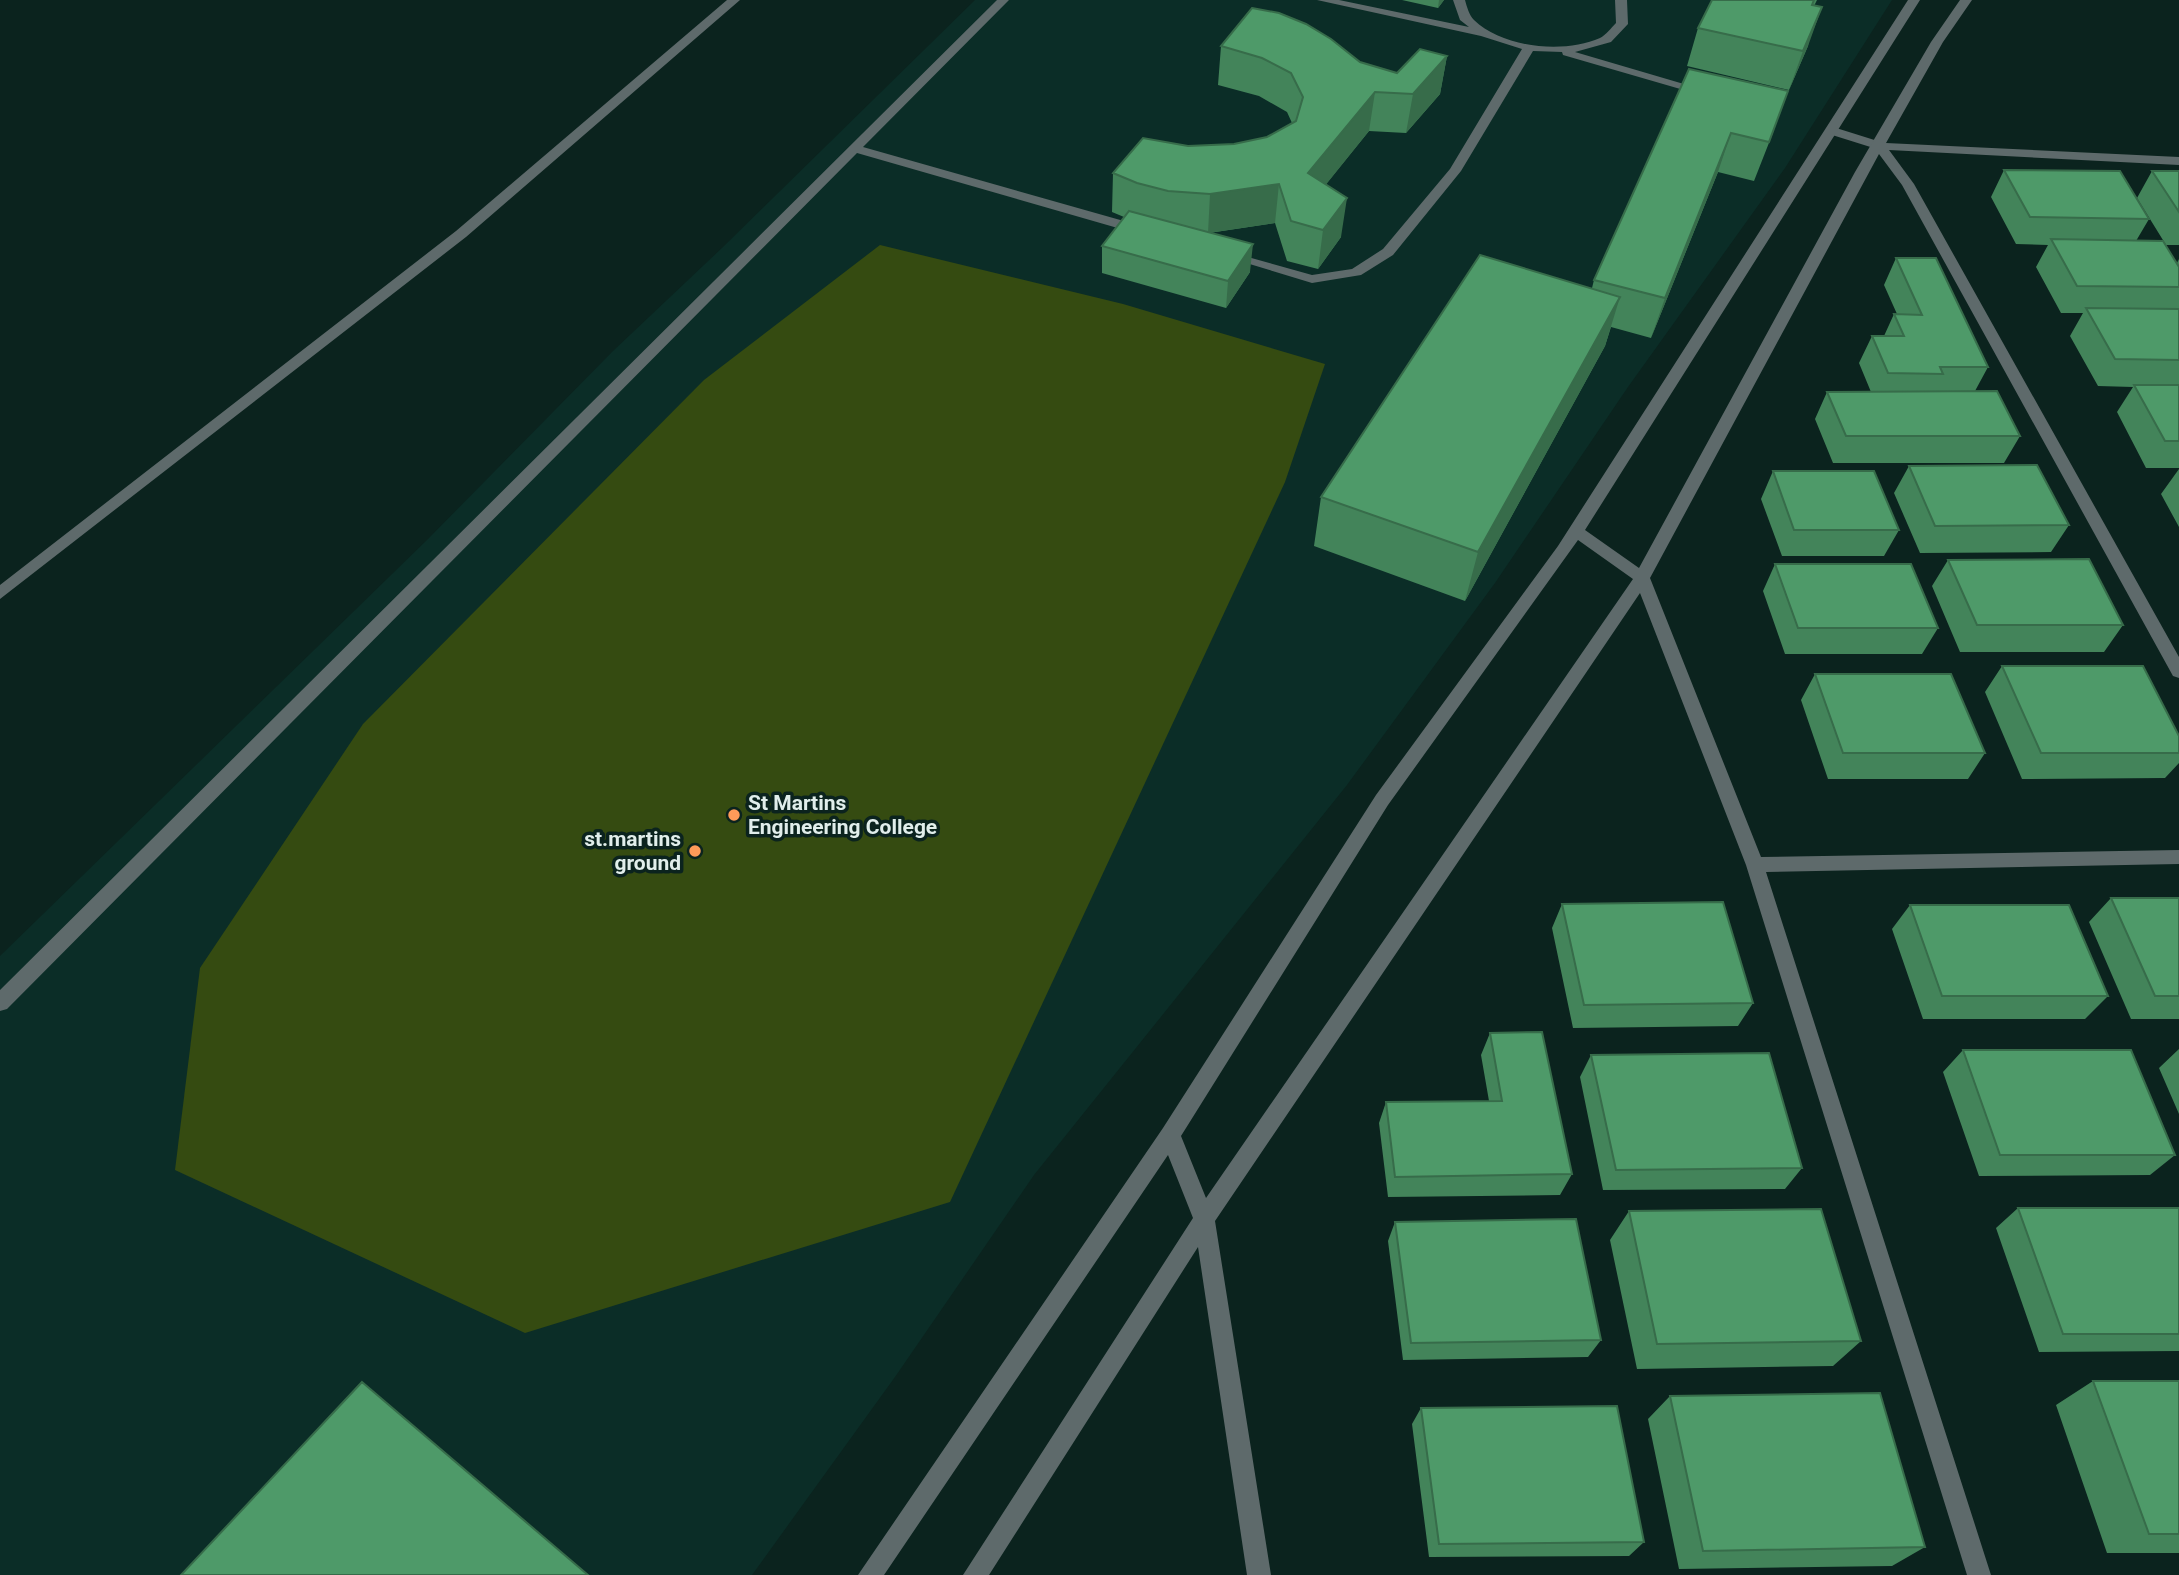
<svg xmlns="http://www.w3.org/2000/svg" width="2179" height="1575" font-family="Roboto,sans-serif">
<rect width="100%" height="100%" fill="#0b231e"/>
<path fill="#0b2d27" d="M975,0H1892L1785,168L1628,387L1495,583L1347,785L1034,1175L895,1377L752,1575H0V956L428,539L612,352L723,247Z"/>
<path fill="#354b11" d="M880,245L1123,304L1325,364L1285,482L950,1202L525,1333L175,1170L200,968L363,724L704,380Z"/>
<g fill="none" stroke-linecap="round" stroke-linejoin="round">
<path fill="#5e6a6b" fill-rule="evenodd" d="M727,0H740L466,237L0,599V585L456,231Z
M997,0H1009L863,147L1145,227V233H1135L857,153L7,1009L0,1011V990Z
M1317,0H1339L1469,27L1460,20L1453,0H1465C1467,7 1469,15 1474,20C1503,48 1564,54 1600,38C1606,35 1611,28 1616,23L1615,0H1627L1628,24L1611,42L1575,52L1711,92L1701,95L1563,55L1562,52L1533,51L1461,171L1393,255L1361,275L1312,283L1223,256L1230,252L1312,275L1352,269L1383,249L1450,169L1522,49L1481,36Z
M1833,127L1884,143L1886,146L1880,150L1829,134L1827,131Z"/>
<path fill="#5e6a6b" fill-rule="evenodd" d="M1908,0H1920L1585,530L1639,568L1855,172L1931,42L1960,0H1972L1943,42L1886,143L2179,157V165L1889,150L1914,184L2179,657V678L2173,676L1902,185L1879,154L1650,578L1761,857L2179,850V864L1766,872L1991,1575H1967L1746,865L1640,593L1215,1221L1271,1575H1247L1198,1247L989,1575H963L1193,1218L1168,1155L884,1575H858L1163,1128L1376,795L1558,546ZM1578,540L1633,579L1206,1198L1181,1136L1388,805Z"/>
</g>
<path fill="#43845a" d="M1402,0H1444L1438,8Z
M1712,0H1817L1814,6L1808,46L1789,90L1687,66L1698,28Z
M1221,46L1360,62L1397,73L1447,56L1440,94L1406,133L1369,131L1326,184L1341,237L1318,269L1287,261L1275,223L1209,233L1250,272L1226,308L1102,273V246L1124,217L1112,212L1113,173L1267,137L1292,123L1287,112L1259,96L1218,85Z
M1689,69L1774,130L1754,181L1718,172L1651,338L1611,327L1605,346L1465,601L1314,546L1321,497L1592,288L1594,280Z
M2004,170L2149,219L2136,241L2177,263L2179,259V308L2178,309H2179V468H2146L2117,412L2133,387L2098,386L2070,336L2083,313H2061L2036,267L2048,245L2016,244L1991,197Z
M2152,171H2179V245H2166L2137,198Z
M1896,258L1988,367L1975,391L2020,436L2004,463H1833L1815,419L1827,392H1871L1859,363L1872,336H1884L1894,314H1897L1884,285Z
M1909,466L2069,525L2051,552L1920,553L1894,493Z
M2179,469V527L2161,494Z
M1773,471L1899,530L1884,556H1782L1761,499Z
M1948,560L2123,625L2104,652H1960L1932,586Z
M1775,564L1938,628L1922,654H1785L1763,591Z
M2002,666L2179,736V763L2165,778L2022,779L1985,692Z
M1815,674L1985,753L1968,779H1828L1801,700Z
M2111,898H2179V1019H2131L2089,922Z
M1562,904L1753,1003L1738,1026L1573,1028L1552,928Z
M1910,905L2108,996L2085,1019H1923L1892,929Z
M1490,1033L1572,1174L1560,1195L1388,1197L1379,1123L1386,1102L1489,1101L1481,1055Z
M2179,1049V1114L2159,1068Z
M1963,1050L2175,1155L2150,1175L1979,1176L1943,1072Z
M1591,1055L1802,1168L1785,1189L1603,1190L1580,1077Z
M2018,1208H2179V1351L2039,1352L1996,1228Z
M1629,1211L1861,1341L1833,1366L1637,1369L1610,1240Z
M1395,1222L1601,1340L1588,1357L1403,1360L1388,1241Z
M2093,1381H2179V1553H2107L2056,1405Z
M1670,1396L1925,1547L1892,1566L1679,1569L1648,1419Z
M1421,1408L1644,1542L1629,1556L1429,1557L1412,1424Z"/>
<path fill="#376c4a" d="M1439,0H1444L1438,8Z
M1822,7L1808,46L1789,90L1803,51Z
M1447,56L1440,94L1406,133L1413,94Z
M1375,92L1369,131L1304,212L1308,173Z
M1731,133L1718,172L1651,338L1665,298Z
M1279,184L1275,223L1208,233L1210,194Z
M1347,198L1341,237L1318,269L1323,230Z
M1253,244L1250,272L1226,308L1228,281Z
M1620,297L1605,346L1465,601L1478,552Z"/>
<path fill="#4e9a69" stroke="#376c4a" stroke-width="2" d="M1712,0H1814L1812,5L1822,7L1803,51L1698,28Z
M1252,8L1279,13L1306,24L1331,39L1360,62L1397,73L1420,49L1447,56L1413,94L1375,92L1308,173L1347,198L1323,230L1291,221L1279,184L1210,194L1168,191L1137,183L1113,173L1143,138L1188,146L1234,144L1267,137L1296,121L1303,97L1291,73L1262,58L1221,46Z
M1689,69L1788,91L1769,142L1731,133L1665,298L1594,280Z
M2004,170L2120,171L2149,219L2030,217Z
M2152,171H2179V212Z
M1129,211L1253,244L1228,281L1102,246Z
M2051,239L2163,241L2179,267V287L2077,286Z
M1480,255L1620,297L1478,552L1321,497Z
M1896,258H1936L1988,367H1940L1943,374L1888,373L1872,336H1904L1894,314L1922,315Z
M2086,308L2179,309V360L2115,359Z
M2134,385H2179V441H2165Z
M1997,391L2020,436H1846L1827,392Z
M2037,465L2069,525L1935,526L1909,466Z
M1773,471H1874L1899,530H1794Z
M2089,559L2123,625H1977L1948,560Z
M1775,564H1911L1938,628H1798Z
M2002,666H2143L2179,736V753H2041Z
M1815,674H1951L1985,753H1843Z
M2111,898H2179V996H2155Z
M1723,902L1753,1003L1584,1005L1562,904Z
M1910,905H2069L2108,996H1942Z
M1542,1032L1572,1174L1395,1177L1386,1102L1502,1101L1490,1033Z
M1963,1050H2131L2175,1155H2000Z
M1769,1053L1802,1168L1616,1170L1591,1055Z
M2018,1208H2179V1334H2063Z
M1821,1209L1861,1341L1657,1344L1629,1211Z
M1576,1219L1601,1340L1411,1343L1395,1222Z
M2093,1381H2179V1534H2149Z
M362,1382L588,1575H181Z
M1880,1393L1925,1547L1703,1551L1670,1396Z
M1617,1406L1644,1542L1439,1544L1421,1408Z"/>
<g fill="#fe9b59" stroke="#0b231e" stroke-width="2.5">
<circle cx="734" cy="815" r="7"/>
<circle cx="695" cy="851" r="7"/>
</g>
<g text-anchor="middle" stroke-width="7" stroke-linejoin="round" paint-order="stroke">
<g font-size="21" font-weight="bold" fill="#e1eeeb" stroke="#0b231e" text-anchor="start">
<text x="748" y="810">St Martins<tspan x="748" dy="24">Engineering College</tspan></text>
<text x="681" y="846" text-anchor="end">st.martins<tspan x="681" dy="24">ground</tspan></text>
</g>
</g>
</svg>
